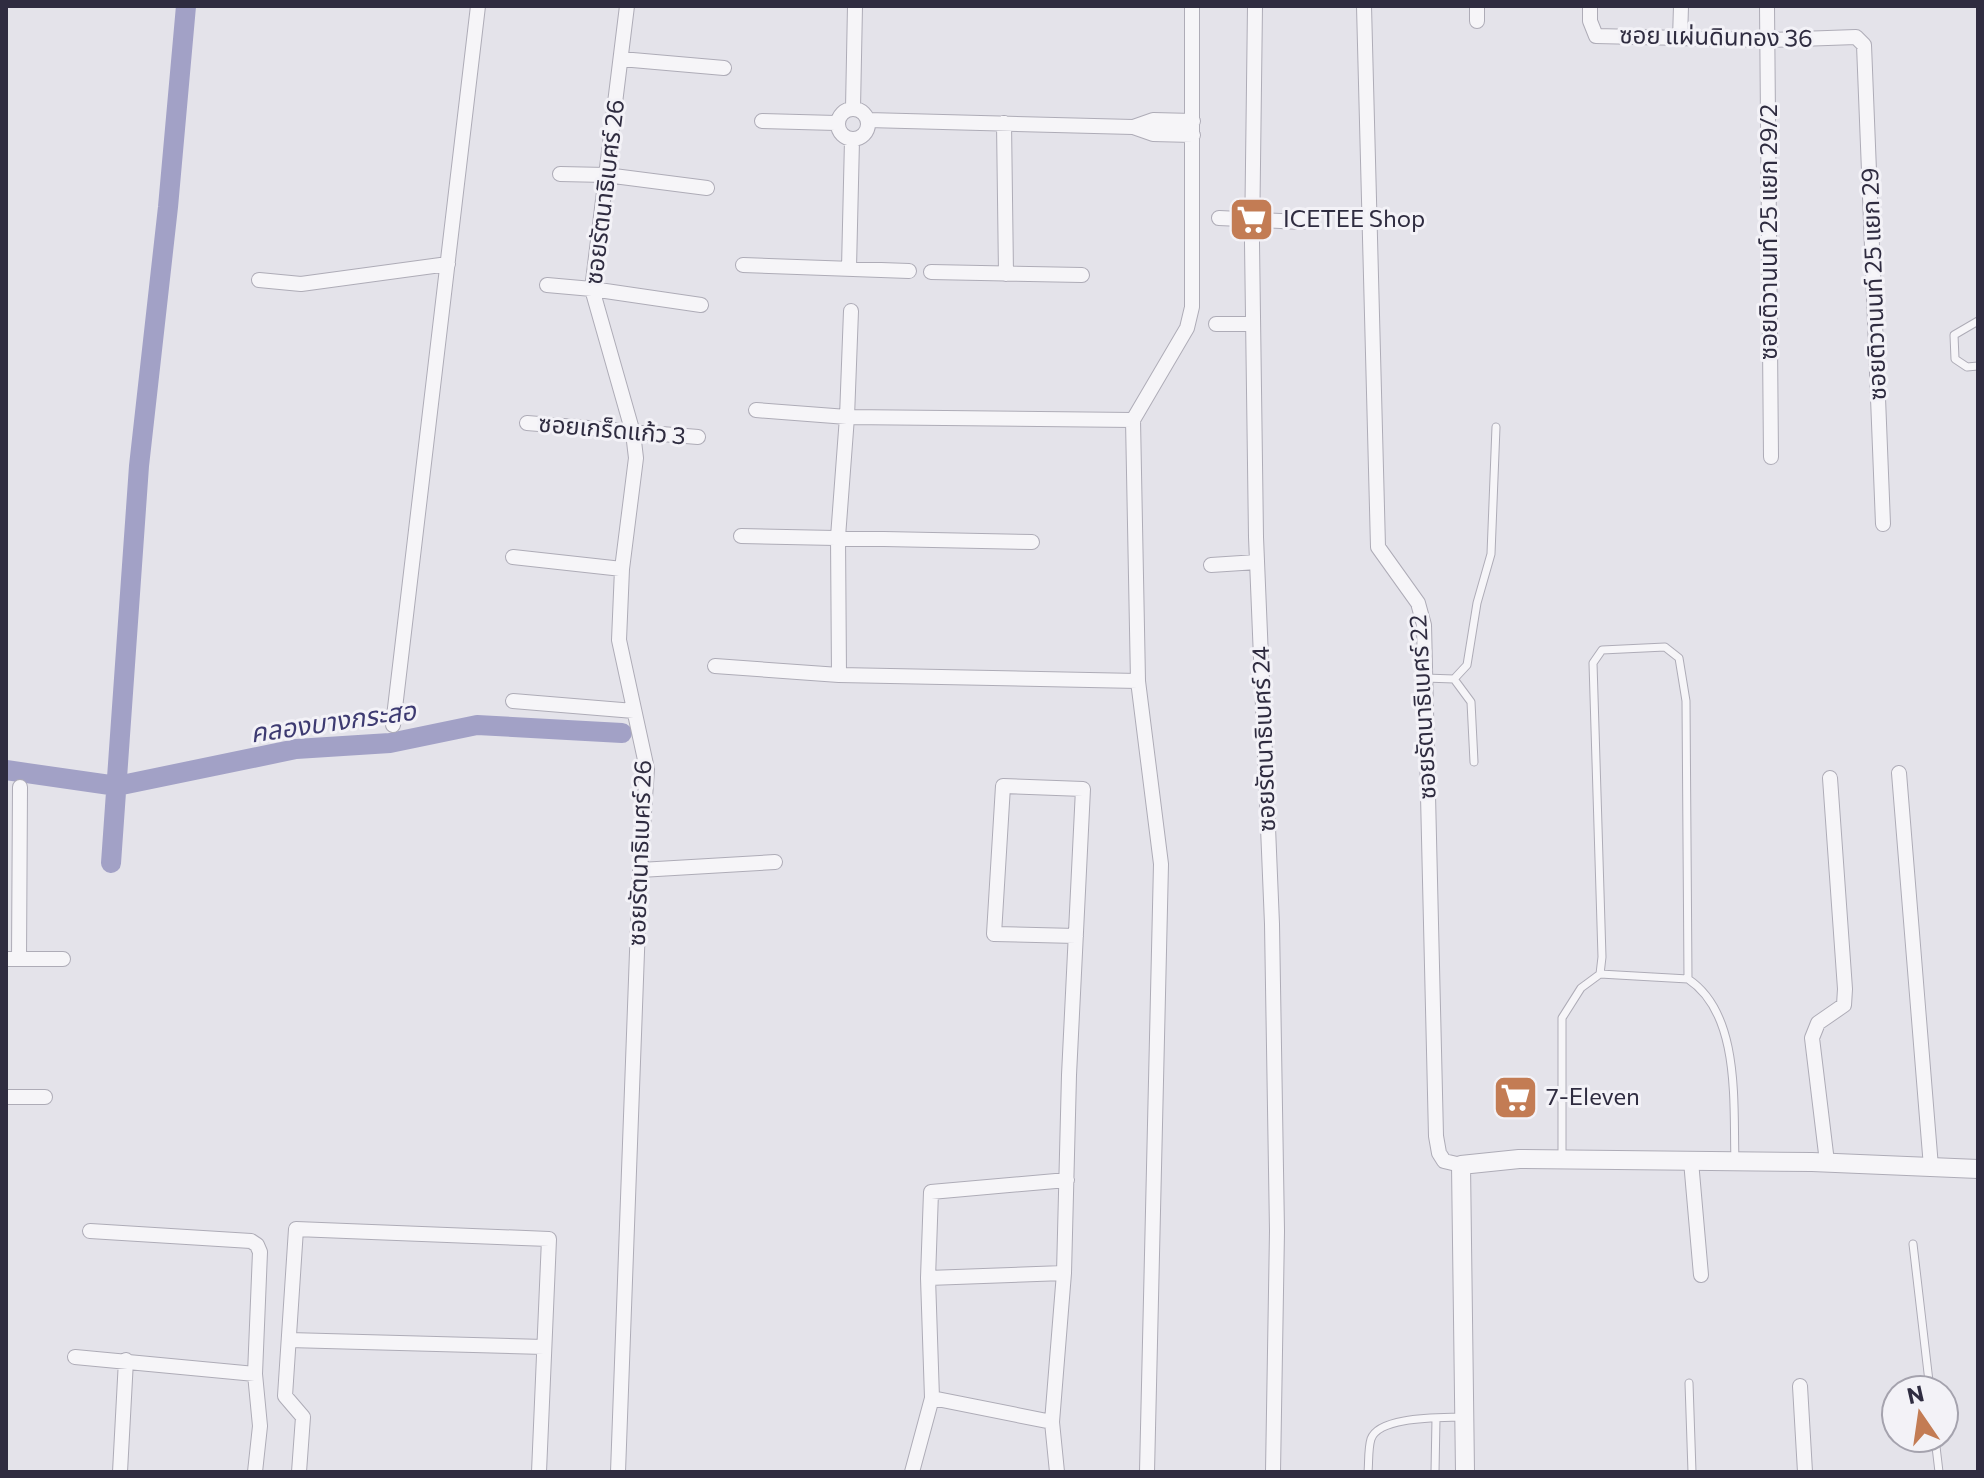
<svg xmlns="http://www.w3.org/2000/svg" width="1984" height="1478" font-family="Commissioner,'Noto Sans Thai',sans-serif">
<rect width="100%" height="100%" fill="#e4e3ea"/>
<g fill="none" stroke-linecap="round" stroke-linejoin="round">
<path stroke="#a2a1c6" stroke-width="20" d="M6,770L117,786L296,749L390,743L477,725L622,733
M111,863L139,466L168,207L186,6"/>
<defs>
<path id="service" d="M1978,321L1954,335L1955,359L1967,367L1978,366
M1425,678L1454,679L1467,665L1477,603L1491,554L1496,427
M1454,679L1471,702L1474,762
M1600,974L1688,979
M1562,1157V1018L1581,988L1600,974L1602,957L1593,663L1602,650L1665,647L1679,658L1686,701L1688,979C1741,1014 1733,1104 1735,1161
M1913,1244L1930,1390
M1689,1383L1692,1472
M1935,1438L1939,1472
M1368,1472C1369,1462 1368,1449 1371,1439C1379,1416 1441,1418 1462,1417
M1435,1472L1436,1419"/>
<path id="minor" d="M1255,6L1252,243L1256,537L1272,924L1277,1231L1273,1472
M1364,6L1378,547L1418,603L1424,625L1436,1136L1439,1153L1444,1161L1461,1165
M1477,6V21
M1590,6V21L1596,36L1768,40L1856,37L1864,45L1883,524
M1767,6L1771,457
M1680,39L1681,6
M621,59L724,68
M853,108L855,6
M838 124a15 15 0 1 1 30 0a15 15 0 1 1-30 0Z
M868,120L1133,127L1153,134L1193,135
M762,121L836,123
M1004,123L1006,274
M1133,127L1153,120L1193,121
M560,174L606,175L707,188
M1219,218L1302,222
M743,265L909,271
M849,268L852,140
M931,272L1082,275
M259,280L301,284L448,264
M547,285L592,289L701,305
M1216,324H1253
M756,410L847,417L1133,420
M527,423L698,437
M741,536L1032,542
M513,557L622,569
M1211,565L1257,562
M715,666L839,675L1138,681
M839,675L838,537L847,417L851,311
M513,701L634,711
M393,725L478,6
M1899,773L1931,1167
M640,870L775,862
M6,959H63
M19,959L20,787
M6,1097H45
M1691,1161L1701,1275
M1827,1162L1812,1038L1818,1023L1844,1005L1845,989L1830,778
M90,1231L251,1241L257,1245L260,1252L255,1374L260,1426L255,1472
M928,1278L1064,1273
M289,1340L544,1347
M75,1357L255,1374
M1800,1386L1805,1472
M932,1398L1052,1422
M120,1472L126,1360
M299,1472L303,1417L285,1396L296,1229L549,1239L539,1472
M618,1472L640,870L647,769L619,640L622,569L636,458L633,433L592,289L627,6
M912,1472L932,1398L928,1278L931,1192L1067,1180
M1057,1472L1052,1422L1064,1273L1069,1075L1083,789L1003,786L994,934L1076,936
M1147,1472L1161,864L1138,681L1133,420L1187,328L1192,307V6"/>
<path id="tertiary" d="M1465,1472L1461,1165L1519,1159L1812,1162L1978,1169"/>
</defs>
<use href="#service" stroke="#aeacb7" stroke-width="9"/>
<use href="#minor" stroke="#aeacb7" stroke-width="16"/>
<use href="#tertiary" stroke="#aeacb7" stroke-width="20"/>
<use href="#service" stroke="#f6f5f8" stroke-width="7"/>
<use href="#minor" stroke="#f6f5f8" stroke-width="14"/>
<use href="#tertiary" stroke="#f6f5f8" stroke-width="18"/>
</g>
<defs>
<symbol id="supermarket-square" viewBox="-11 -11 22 22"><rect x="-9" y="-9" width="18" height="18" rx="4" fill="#c37c54" stroke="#f3f2f7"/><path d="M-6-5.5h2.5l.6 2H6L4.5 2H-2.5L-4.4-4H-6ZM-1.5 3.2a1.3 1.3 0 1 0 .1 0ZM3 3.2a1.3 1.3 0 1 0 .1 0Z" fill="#fff"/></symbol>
</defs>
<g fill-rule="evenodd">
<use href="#supermarket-square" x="1226" y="194" width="51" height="51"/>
<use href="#supermarket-square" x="1490" y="1072" width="51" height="51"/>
</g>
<g text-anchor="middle" stroke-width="6" stroke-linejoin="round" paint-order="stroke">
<g font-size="24" fill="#2f2c40" stroke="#f3f2f7">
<text transform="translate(1716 37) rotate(1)" y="8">ซอย แผ่นดินทอง 36</text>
<text transform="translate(605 192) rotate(-83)" y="8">ซอยรัตนาธิเบศร์ 26</text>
<text transform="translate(1769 232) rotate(-90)" y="8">ซอยติวานนท์ 25 แยก 29/2</text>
<text transform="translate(1874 284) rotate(-92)" y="8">ซอยติวานนท์ 25 แยก 29</text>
<text transform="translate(612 430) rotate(5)" y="8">ซอยเกร็ดแก้ว 3</text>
<text transform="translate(1423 707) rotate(-93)" y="8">ซอยรัตนาธิเบศร์ 22</text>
<text transform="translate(1264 739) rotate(-92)" y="8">ซอยรัตนาธิเบศร์ 24</text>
<text transform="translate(640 853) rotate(-88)" y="8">ซอยรัตนาธิเบศร์ 26</text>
</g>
<g font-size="24" fill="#2f2c40" stroke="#f3f2f7" text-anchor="start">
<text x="1283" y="227">ICETEE Shop</text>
<text x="1546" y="1105">7-Eleven</text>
</g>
<g font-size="26" font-style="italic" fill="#3d3a71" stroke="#f3f2f7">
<text transform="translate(333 722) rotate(-8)" y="9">คลองบางกระสอ</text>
</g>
</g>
<rect width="1984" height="1478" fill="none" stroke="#2f2c40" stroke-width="16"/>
<g transform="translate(1920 1414) rotate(347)"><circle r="38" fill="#f3f2f7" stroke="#a5a3ae" stroke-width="2"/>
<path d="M0-6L14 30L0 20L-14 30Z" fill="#c37c54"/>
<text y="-12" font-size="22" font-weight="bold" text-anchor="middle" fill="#2f2c40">N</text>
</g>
</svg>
